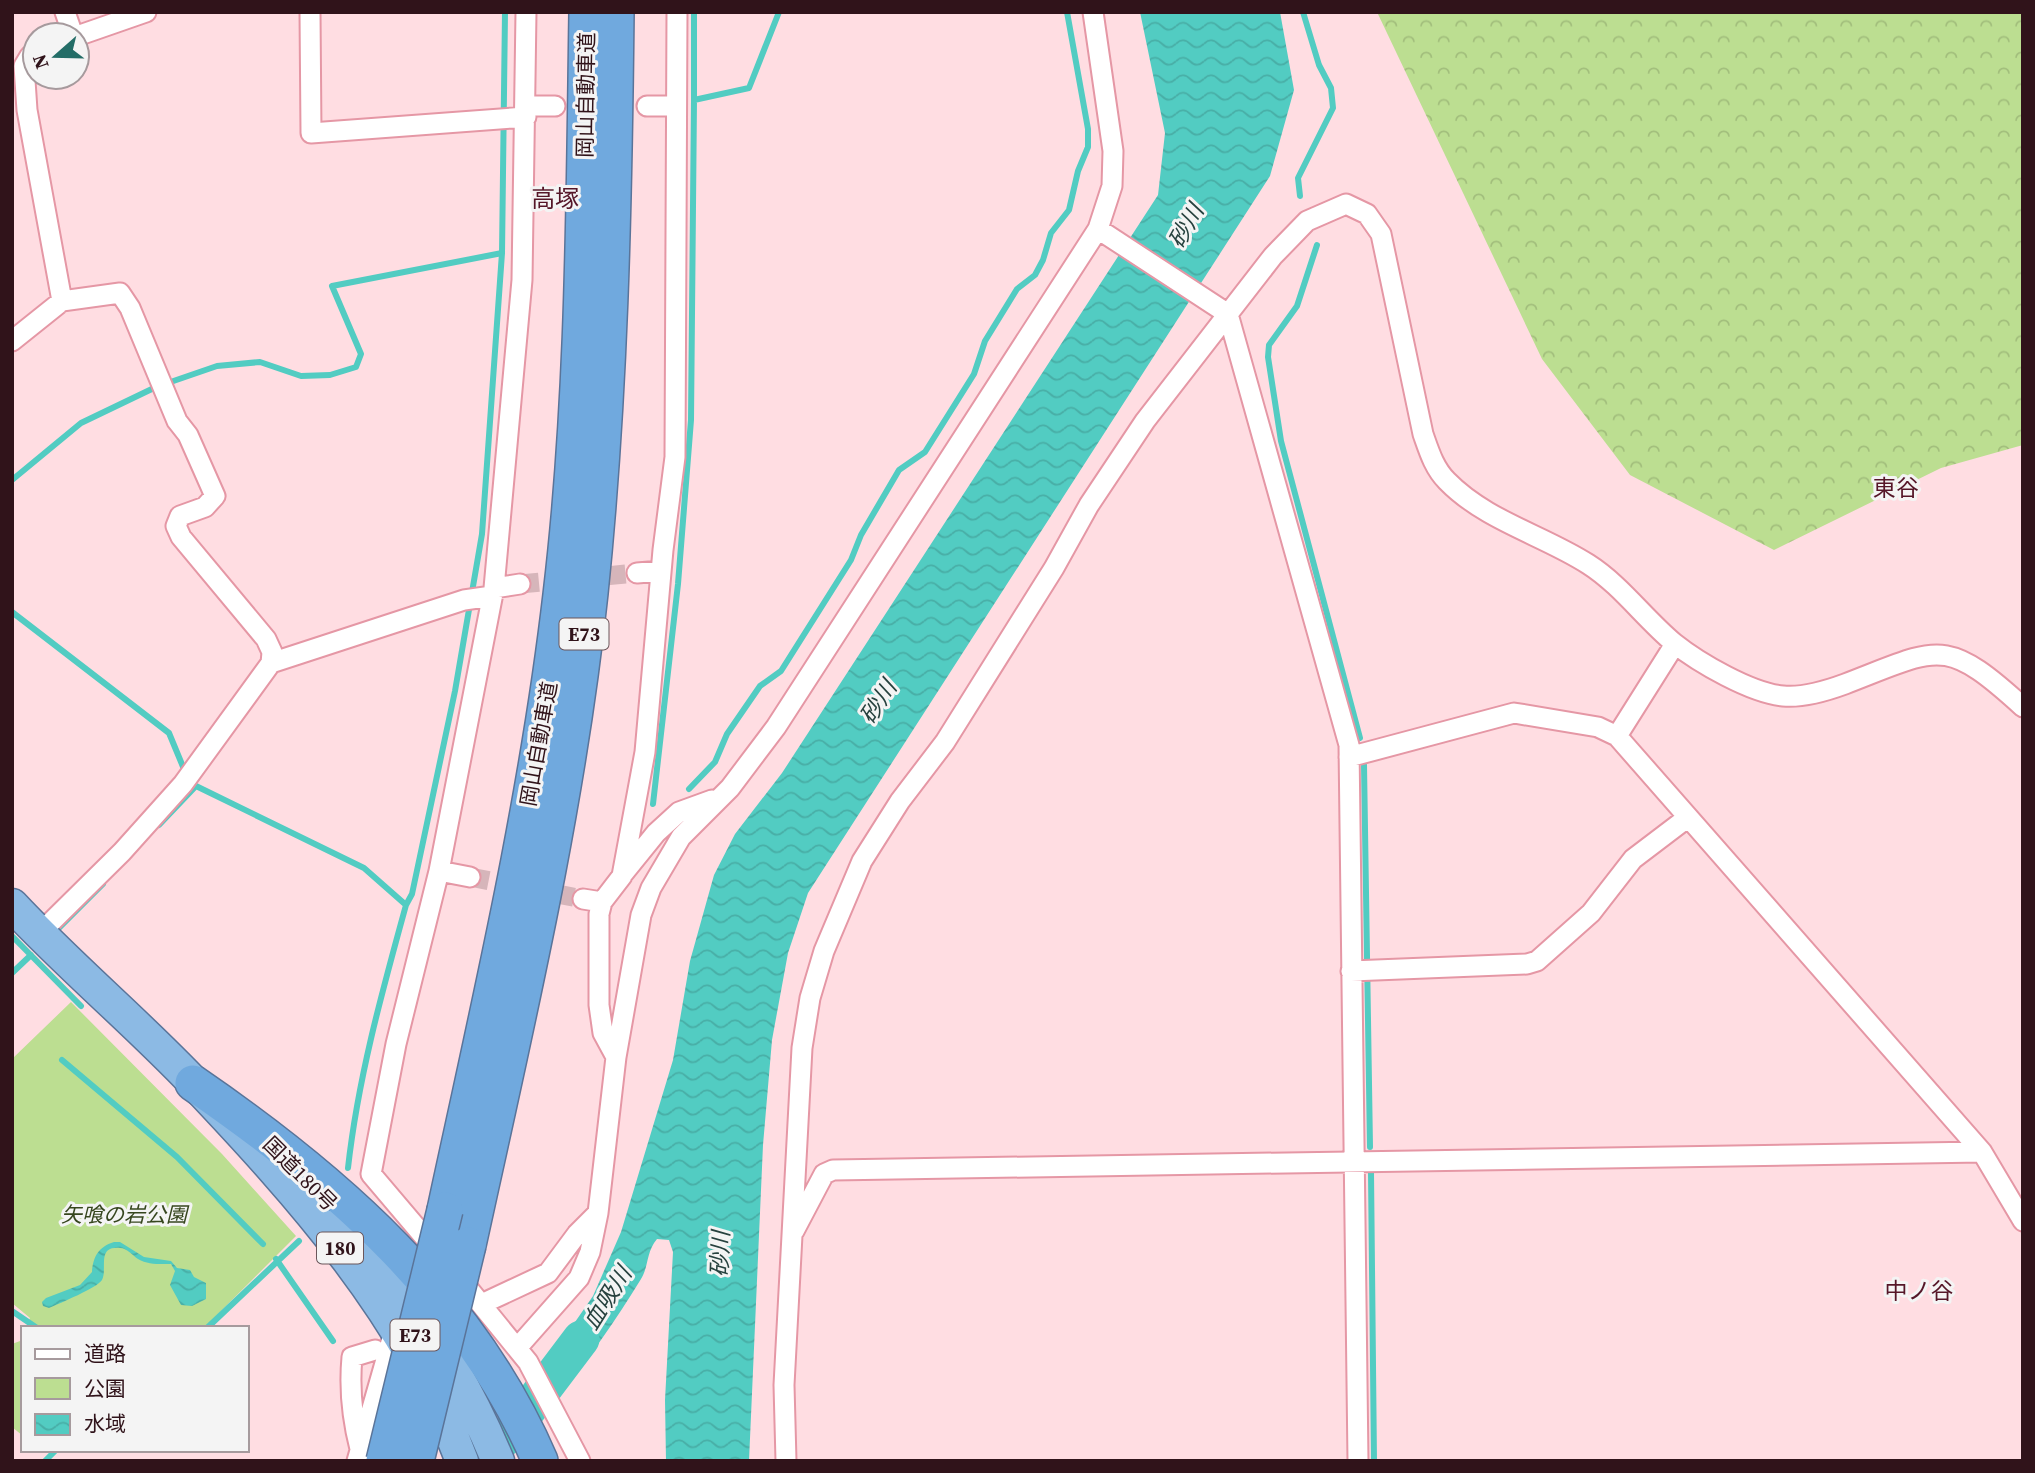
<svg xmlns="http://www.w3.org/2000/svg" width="2035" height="1473" font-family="'Source Serif 4','Noto Sans JP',serif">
<defs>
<pattern id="forest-crowns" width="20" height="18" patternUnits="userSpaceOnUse" patternTransform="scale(1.75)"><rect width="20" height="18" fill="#bcde91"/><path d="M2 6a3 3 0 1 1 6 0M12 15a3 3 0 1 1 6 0" fill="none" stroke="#a2be7c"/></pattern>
<pattern id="water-waves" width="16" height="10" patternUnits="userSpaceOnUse" patternTransform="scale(1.75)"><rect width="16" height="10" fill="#52ccc2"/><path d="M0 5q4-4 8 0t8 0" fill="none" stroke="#48aea6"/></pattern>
</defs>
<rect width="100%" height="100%" fill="#ffdde2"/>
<path fill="url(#forest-crowns)" d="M1377,12H2023V445L1941,468L1774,550L1630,475L1542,359Z"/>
<path fill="#bcde91" d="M71,1002L222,1154L296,1236L204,1328H26L30,1318L12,1303V1059Z
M23,1334V1436L12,1427V1344L20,1341Z"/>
<path fill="url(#water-waves)" d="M1140,12H1280L1294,90L1270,176L808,893L788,953L772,1040L763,1145L749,1461H666L665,1400L673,1252L669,1240L657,1239C646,1252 649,1266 641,1279C616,1320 588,1359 559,1398L544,1367L593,1296L621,1232L673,1060L690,961L714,875L735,834L782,773L1158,195L1165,133Z
M114,1242H120L144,1257L171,1261L177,1268L190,1270L194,1277L206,1283V1299L192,1306L181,1305L170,1285L175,1271L171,1264C160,1264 148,1265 138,1259C132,1255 127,1248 120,1248C96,1246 108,1268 102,1280C97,1288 60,1303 49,1308L43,1306L42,1302L46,1298L80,1285L92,1272C93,1257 98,1247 114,1242Z"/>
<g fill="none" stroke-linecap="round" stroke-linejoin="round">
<path stroke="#52ccc2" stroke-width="6" d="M694,100V12
M1300,196L1298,178L1333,108L1331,88L1319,65L1303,12
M1317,245L1297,306L1269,345L1268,357L1281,441L1360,738
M12,480L81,423L156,387L217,366L260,362L301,376L330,375L356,367L361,354L332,286L502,253
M12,612L169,733L186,774
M1364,765L1370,1147
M689,789L715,762L727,734L760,686L781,671L851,560L861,535L899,470L925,452L974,374L985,341L1017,289L1035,275L1043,260L1051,233L1069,210L1078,171L1088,147V129L1067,12
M653,804L678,584L691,420L694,100L749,88L779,12
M159,825L196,786L364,868L406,905L412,894L455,691L482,534L502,253L505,12
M59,928L103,884
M12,936L81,1006
M12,973L31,955
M62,1060L177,1157L263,1244
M348,1168C358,1078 382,992 406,905
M1371,1172L1374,1461
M276,1259L333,1341
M12,1311L37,1328
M207,1328L299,1241
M45,1461L56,1450"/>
<path stroke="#52ccc2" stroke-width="37" d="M478,1461L510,1433L581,1339"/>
<path stroke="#d6b5ba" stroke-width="19" stroke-dasharray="19 10" stroke-linecap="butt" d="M520,584L637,573
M470,877L583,899"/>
<defs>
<path id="minor" d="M65,12L73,35
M310,12L311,133L526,117
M77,36L146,12
M35,54L30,56L24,66L27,110L62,301L120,293L130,308L177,421L188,435L215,496L205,507L180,516L176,526L181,537L266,639L272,652L271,663L183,784L122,852L39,934
M526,106H555
M647,106H675
M1098,229L1228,314L1349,745L1358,1461
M12,341L62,301
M637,573L661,571
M494,588L520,584
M271,663L464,600L492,596
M1617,736L1675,644
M1349,757L1514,713L1598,727L1617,736L1982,1152L2023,1221
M439,871L470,877
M622,875L656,833L679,812L712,800
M583,899L602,902
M1351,971L1527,964L1537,961L1591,913L1633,859L1687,818
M616,1057L603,1033L599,1005V914L602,902L622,876L645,752L663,550L675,457L677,12
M794,1231L824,1174L833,1170L1982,1152
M438,1253L371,1174L396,1044L439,871L494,588L522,280L526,12
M458,1276L528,1362L580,1461
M488,1301L548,1273L577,1234L598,1213
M518,1347L579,1278L590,1252L598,1213L616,1057L641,915L651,888L681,837L730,788L776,727L1098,229L1112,186L1113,151L1093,12
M360,1449C352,1418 349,1389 352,1357L375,1350
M357,1461L395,1328
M786,1461L784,1385L802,1048L810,998L824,951L862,861L900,801L945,742L1054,568L1089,505L1145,421L1273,256L1307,221L1346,204L1367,214L1381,234L1423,434C1429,451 1434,468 1447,481C1486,521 1543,535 1588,564C1621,585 1644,618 1674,643C1699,663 1751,693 1783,696C1803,698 1826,691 1845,684C1939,648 1944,635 2023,707"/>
<path id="trunk" d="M12,905C70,967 136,1022 194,1083C300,1195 407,1314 462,1461
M344,1219C409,1292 461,1371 498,1461"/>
<path id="motorway" d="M193,1083C336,1181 470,1298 540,1461
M445,1210C489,1006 537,802 561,595C584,402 584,206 587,12
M468,1245C515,1029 567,813 590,593C610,400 614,206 616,12"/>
</defs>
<use href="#minor" stroke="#e597a5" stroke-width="23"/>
<use href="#trunk" stroke="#5a7499" stroke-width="35"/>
<use href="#motorway" stroke="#5a7499" stroke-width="38"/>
<use href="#minor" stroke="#fff" stroke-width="19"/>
<use href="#trunk" stroke="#8cbae4" stroke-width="32"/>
<use href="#motorway" stroke="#70a9de" stroke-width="35"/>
<defs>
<path id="motorway-bridge" d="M384,1461L445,1210
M416,1461L468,1245"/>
</defs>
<use href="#motorway-bridge" stroke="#5a7499" stroke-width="38" stroke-linecap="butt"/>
<use href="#motorway-bridge" stroke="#70a9de" stroke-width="35"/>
</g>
<g text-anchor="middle" stroke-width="6" stroke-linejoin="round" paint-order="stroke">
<g fill="#f4f4f4" stroke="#6b565b" stroke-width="2">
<rect x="559.5" y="618.5" width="49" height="31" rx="5"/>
<rect x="317" y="1232.5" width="46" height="31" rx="5"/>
<rect x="390.5" y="1319.5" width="49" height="31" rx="5"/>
</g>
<g font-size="19" font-weight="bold" fill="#30131a">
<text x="584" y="641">E73</text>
<text x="340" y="1255">180</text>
<text x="415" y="1342">E73</text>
</g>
<g font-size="21" fill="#30131a" stroke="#f4f4f4">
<text transform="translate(586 95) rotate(-89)" y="7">岡山自動車道</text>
<text transform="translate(539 744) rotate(-80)" y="7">岡山自動車道</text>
<text transform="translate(300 1174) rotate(45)" y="7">国道180号</text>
</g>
<g font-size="21" font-style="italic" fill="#36461e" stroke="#f4f4f4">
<text x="124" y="1222">矢喰の岩公園</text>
</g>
<g font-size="23" font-style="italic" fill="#27423f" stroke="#f4f4f4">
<text transform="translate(1186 226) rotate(-61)" y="8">砂川</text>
<text transform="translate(878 702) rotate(-57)" y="8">砂川</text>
<text transform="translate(720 1254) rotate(-88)" y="8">砂川</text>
<text transform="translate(607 1298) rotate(-58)" y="8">血吸川</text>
</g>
<g font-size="23" fill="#551628" stroke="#f4f4f4">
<text x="1896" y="496">東谷</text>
<text x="1919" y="1299">中ノ谷</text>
</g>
<g font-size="24" fill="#551628" stroke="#f4f4f4">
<text x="555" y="207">高塚</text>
</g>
</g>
<rect width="2035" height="1473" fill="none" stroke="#30131a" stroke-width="28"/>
<rect x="21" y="1326" width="228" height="126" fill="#f4f4f4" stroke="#a69a9d" stroke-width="2"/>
<rect x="35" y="1349" width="35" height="10" fill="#ffffff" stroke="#a69a9d" stroke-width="2"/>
<text x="84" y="1361" font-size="21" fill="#30131a">道路</text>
<rect x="35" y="1378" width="35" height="21" fill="#bcde91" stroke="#a69a9d" stroke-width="2"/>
<text x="84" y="1396" font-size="21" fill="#30131a">公園</text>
<rect x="35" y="1414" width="35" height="21" fill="url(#water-waves)" stroke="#a69a9d" stroke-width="2"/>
<text x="84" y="1431" font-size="21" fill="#30131a">水域</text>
<g transform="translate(56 56) rotate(250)"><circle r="33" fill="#f4f4f4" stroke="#a69a9d" stroke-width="2"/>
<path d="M0-5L12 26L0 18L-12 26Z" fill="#236d67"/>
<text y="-10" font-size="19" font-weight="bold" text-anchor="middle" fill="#30131a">N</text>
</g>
</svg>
